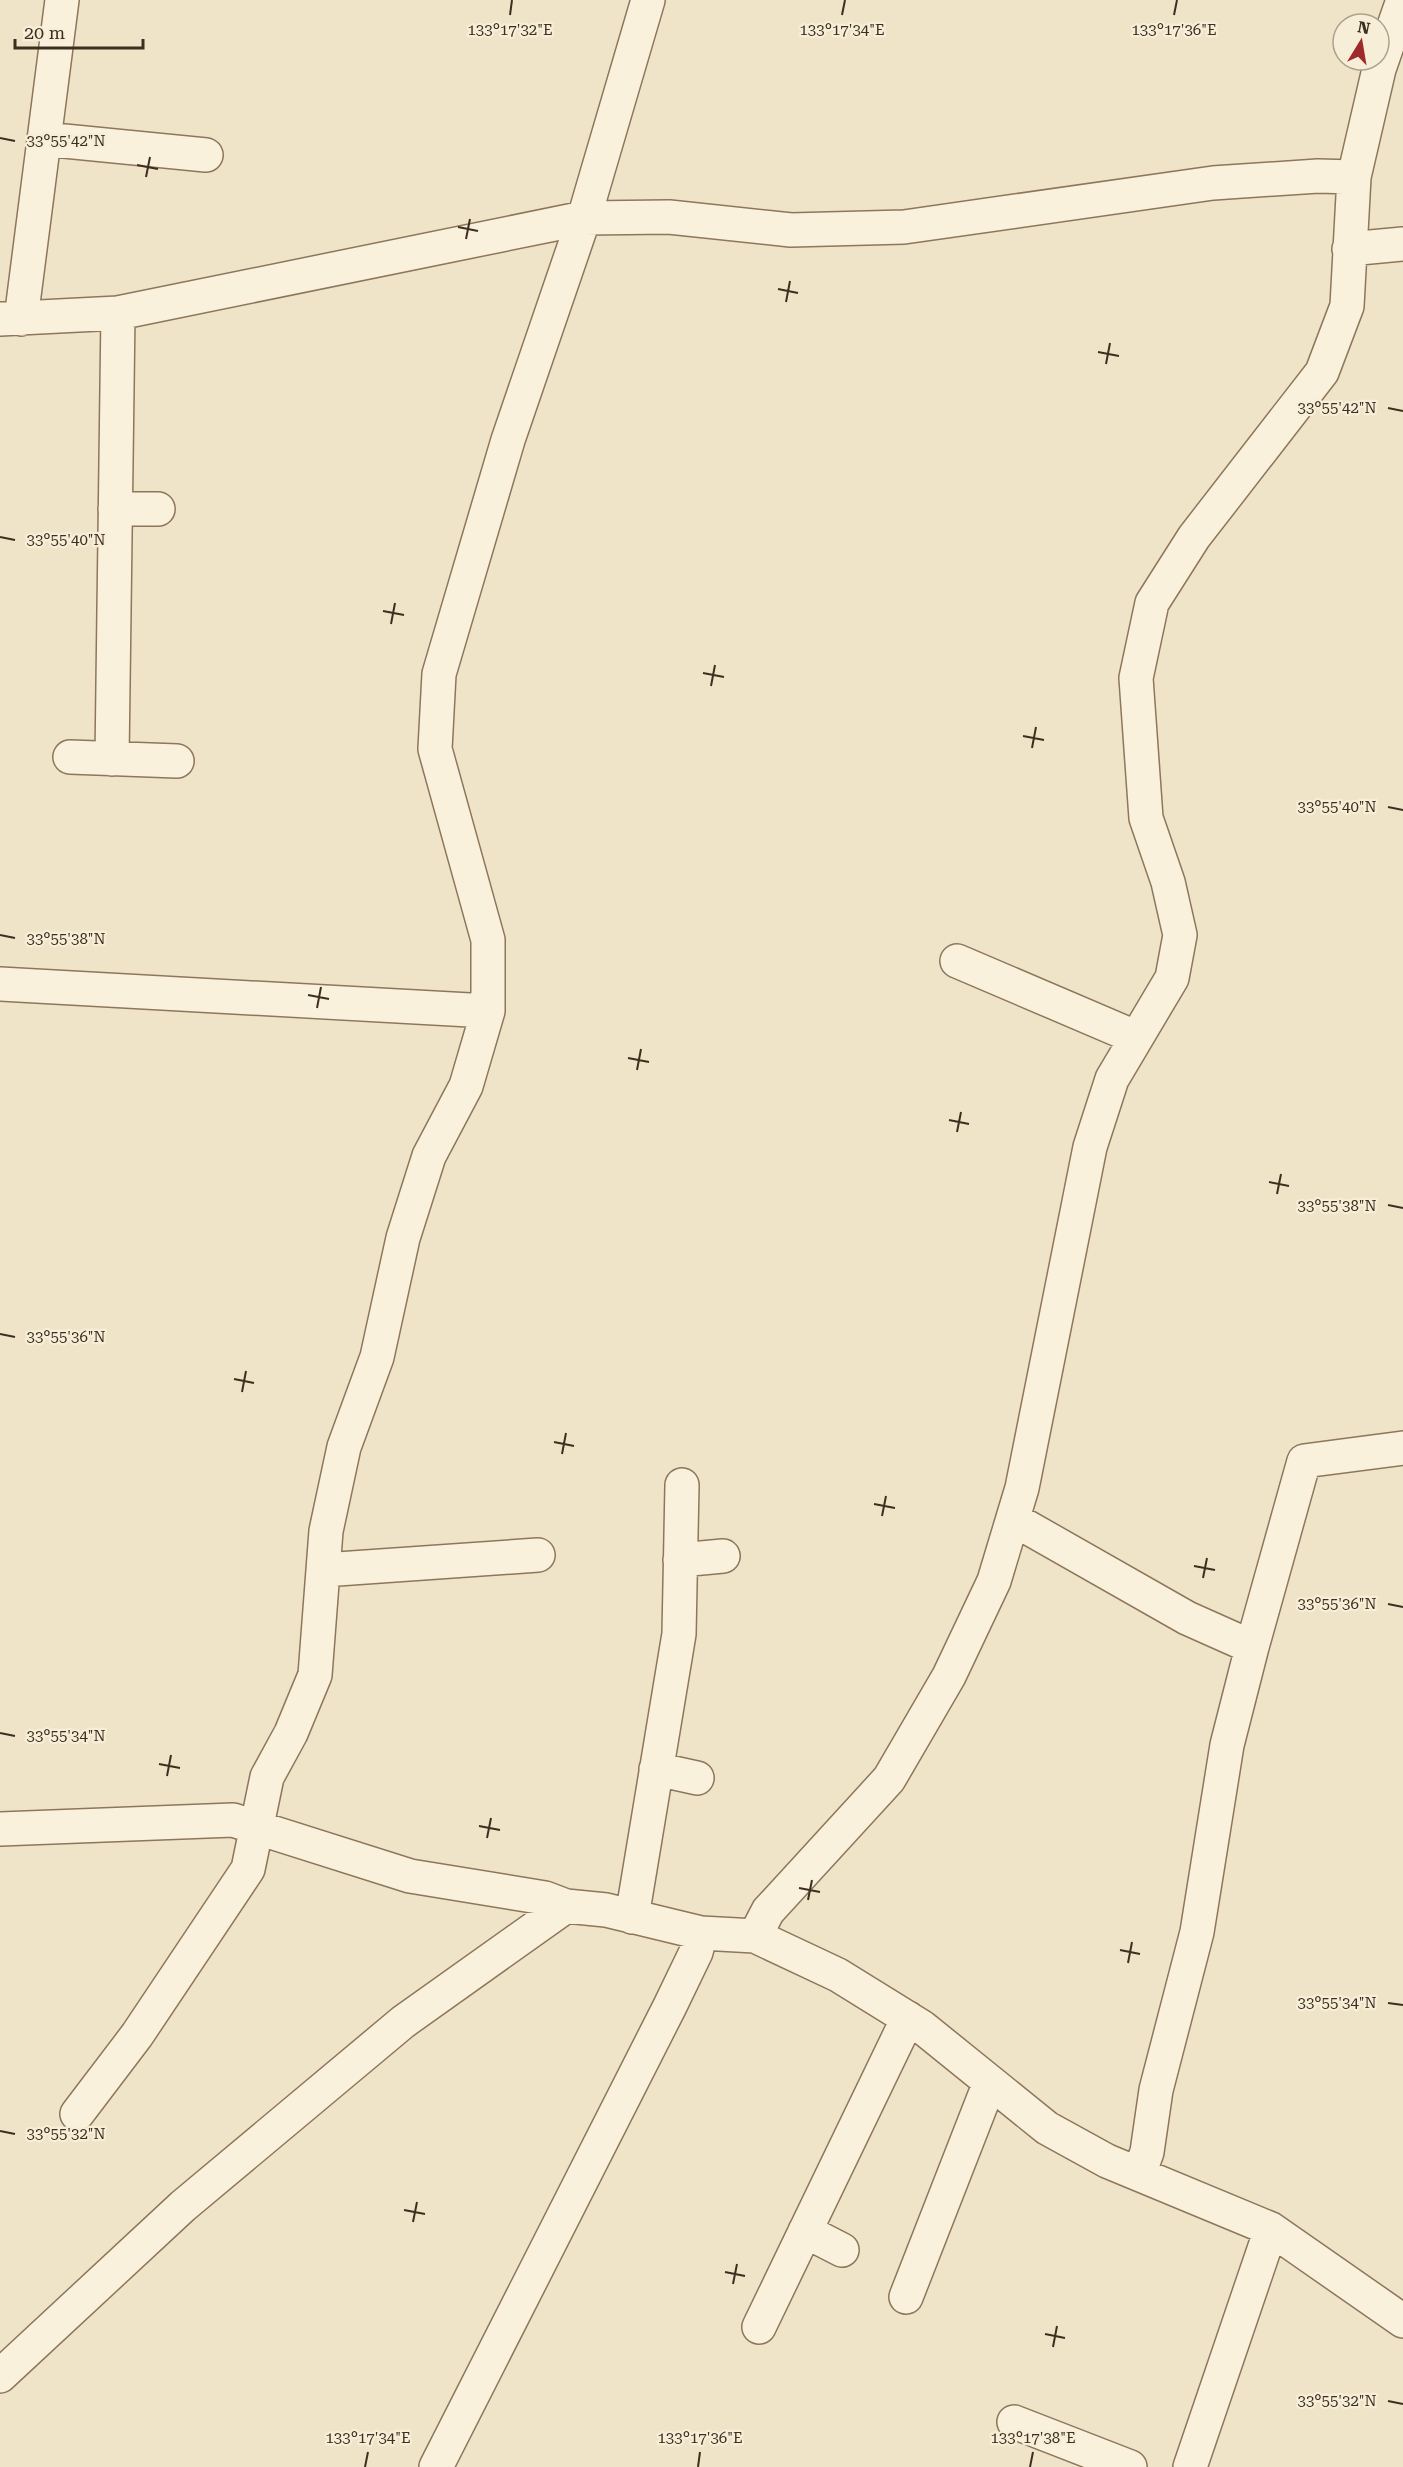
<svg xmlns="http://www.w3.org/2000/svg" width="1403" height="2467" font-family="'Roboto Serif',serif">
<rect width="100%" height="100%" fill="#f0e4c8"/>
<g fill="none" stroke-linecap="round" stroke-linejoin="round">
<defs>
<path id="minor" d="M44,139L206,155
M1349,249L1403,244
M0,319L118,313L584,218L669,217L791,230L904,227L1213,183L1318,176L1354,177
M21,319L62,0
M115,509H158
M70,757L177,761
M112,759L118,313
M957,961L1135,1037
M0,984L488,1011
M1013,1519L1187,1618L1252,1647L1227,1745L1197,1932L1156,2090L1147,2152L1139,2174
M680,1560L723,1556
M323,1570L538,1555
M1252,1647L1304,1461L1403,1448
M656,1769L697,1778
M0,1829L233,1820L410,1876L545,1898L566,1906
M632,1917L679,1634L682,1485
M755,1936L768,1911L889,1779L949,1676L994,1581L1022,1488L1090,1147L1112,1079L1172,978L1180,935L1168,882L1146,818L1136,678L1152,603L1194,537L1322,372L1347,306L1354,177L1379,69L1403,0
M77,2114L137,2035L248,1869L267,1777L291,1733L315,1675L326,1531L344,1447L377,1357L403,1238L429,1156L466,1086L488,1011V940L435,749L439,674L508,440L584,218L648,0
M805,2231L842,2250
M906,2297L990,2082
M759,2327L908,2018
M0,2376L183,2206L403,2022L566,1906L606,1910L701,1933L755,1936L838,1975L922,2027L1047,2128L1107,2161L1271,2229L1403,2321
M1014,2422L1130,2467
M436,2467L670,2006L696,1952L701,1933
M1190,2467L1271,2229"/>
</defs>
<use href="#minor" stroke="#8d765c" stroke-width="36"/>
<use href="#minor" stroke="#faf1dc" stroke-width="33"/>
</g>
<path fill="none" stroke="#3d2e20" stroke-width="2" d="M510,15L512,0M842,15L845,0M1174,15L1177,0M0,138L15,141M137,165L158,169M146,177L150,157M458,227L478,231M466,239L470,219M778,289L798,293M786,302L790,281M1098,352L1119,356M1106,364L1110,343M1388,408L1403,411M0,537L15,540M383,611L404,615M391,624L395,603M703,673L724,677M711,686L715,665M1023,736L1044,740M1032,748L1036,727M1388,807L1403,810M0,935L15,938M308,995L329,999M317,1008L321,987M628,1058L649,1062M637,1070L641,1049M949,1120L969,1124M957,1132L961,1112M1269,1182L1289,1186M1277,1194L1281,1174M1388,1205L1403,1208M0,1334L15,1337M234,1379L254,1383M242,1392L246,1371M554,1442L574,1446M562,1454L566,1433M874,1504L895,1508M882,1516L886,1496M1194,1566L1215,1570M1203,1578L1207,1558M1388,1604L1403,1607M0,1733L15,1736M159,1764L180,1768M167,1776L171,1755M479,1826L500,1830M487,1838L491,1818M799,1888L820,1892M808,1900L812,1880M1120,1950L1140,1954M1128,1963L1132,1942M1388,2003L1403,2005M0,2131L15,2134M404,2210L425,2214M413,2222L417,2202M725,2272L745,2276M733,2284L737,2264M1045,2334L1065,2338M1053,2347L1057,2326M1388,2401L1403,2404M365,2467L368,2452M698,2467L700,2452M1030,2467L1033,2452"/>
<g font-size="15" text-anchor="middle" fill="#3d2e20" stroke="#f7eed8" stroke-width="4.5" stroke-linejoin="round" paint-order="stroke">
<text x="510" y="35">133°17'32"E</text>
<text x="842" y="35">133°17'34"E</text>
<text x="1174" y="35">133°17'36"E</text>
<text x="66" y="146">33°55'42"N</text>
<text x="1337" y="413">33°55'42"N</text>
<text x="66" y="545">33°55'40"N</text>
<text x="1337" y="812">33°55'40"N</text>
<text x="66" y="944">33°55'38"N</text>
<text x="1337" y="1211">33°55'38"N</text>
<text x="66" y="1342">33°55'36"N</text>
<text x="1337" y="1609">33°55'36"N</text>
<text x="66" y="1741">33°55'34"N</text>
<text x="1337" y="2008">33°55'34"N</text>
<text x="66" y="2139">33°55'32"N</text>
<text x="1337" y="2406">33°55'32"N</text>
<text x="368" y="2443">133°17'34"E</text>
<text x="700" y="2443">133°17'36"E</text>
<text x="1033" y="2443">133°17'38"E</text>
</g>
<g transform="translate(1361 42) rotate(11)"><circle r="28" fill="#f7eed8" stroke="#ada18e" stroke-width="1.5"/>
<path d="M0-4.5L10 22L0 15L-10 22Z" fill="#9e2a2b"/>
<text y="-9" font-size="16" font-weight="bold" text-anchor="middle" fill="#3d2e20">N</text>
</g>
<path d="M15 39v9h128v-9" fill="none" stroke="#3d2e20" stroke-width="3"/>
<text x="24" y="39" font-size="18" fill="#3d2e20" stroke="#f7eed8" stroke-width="4.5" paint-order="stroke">20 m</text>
</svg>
